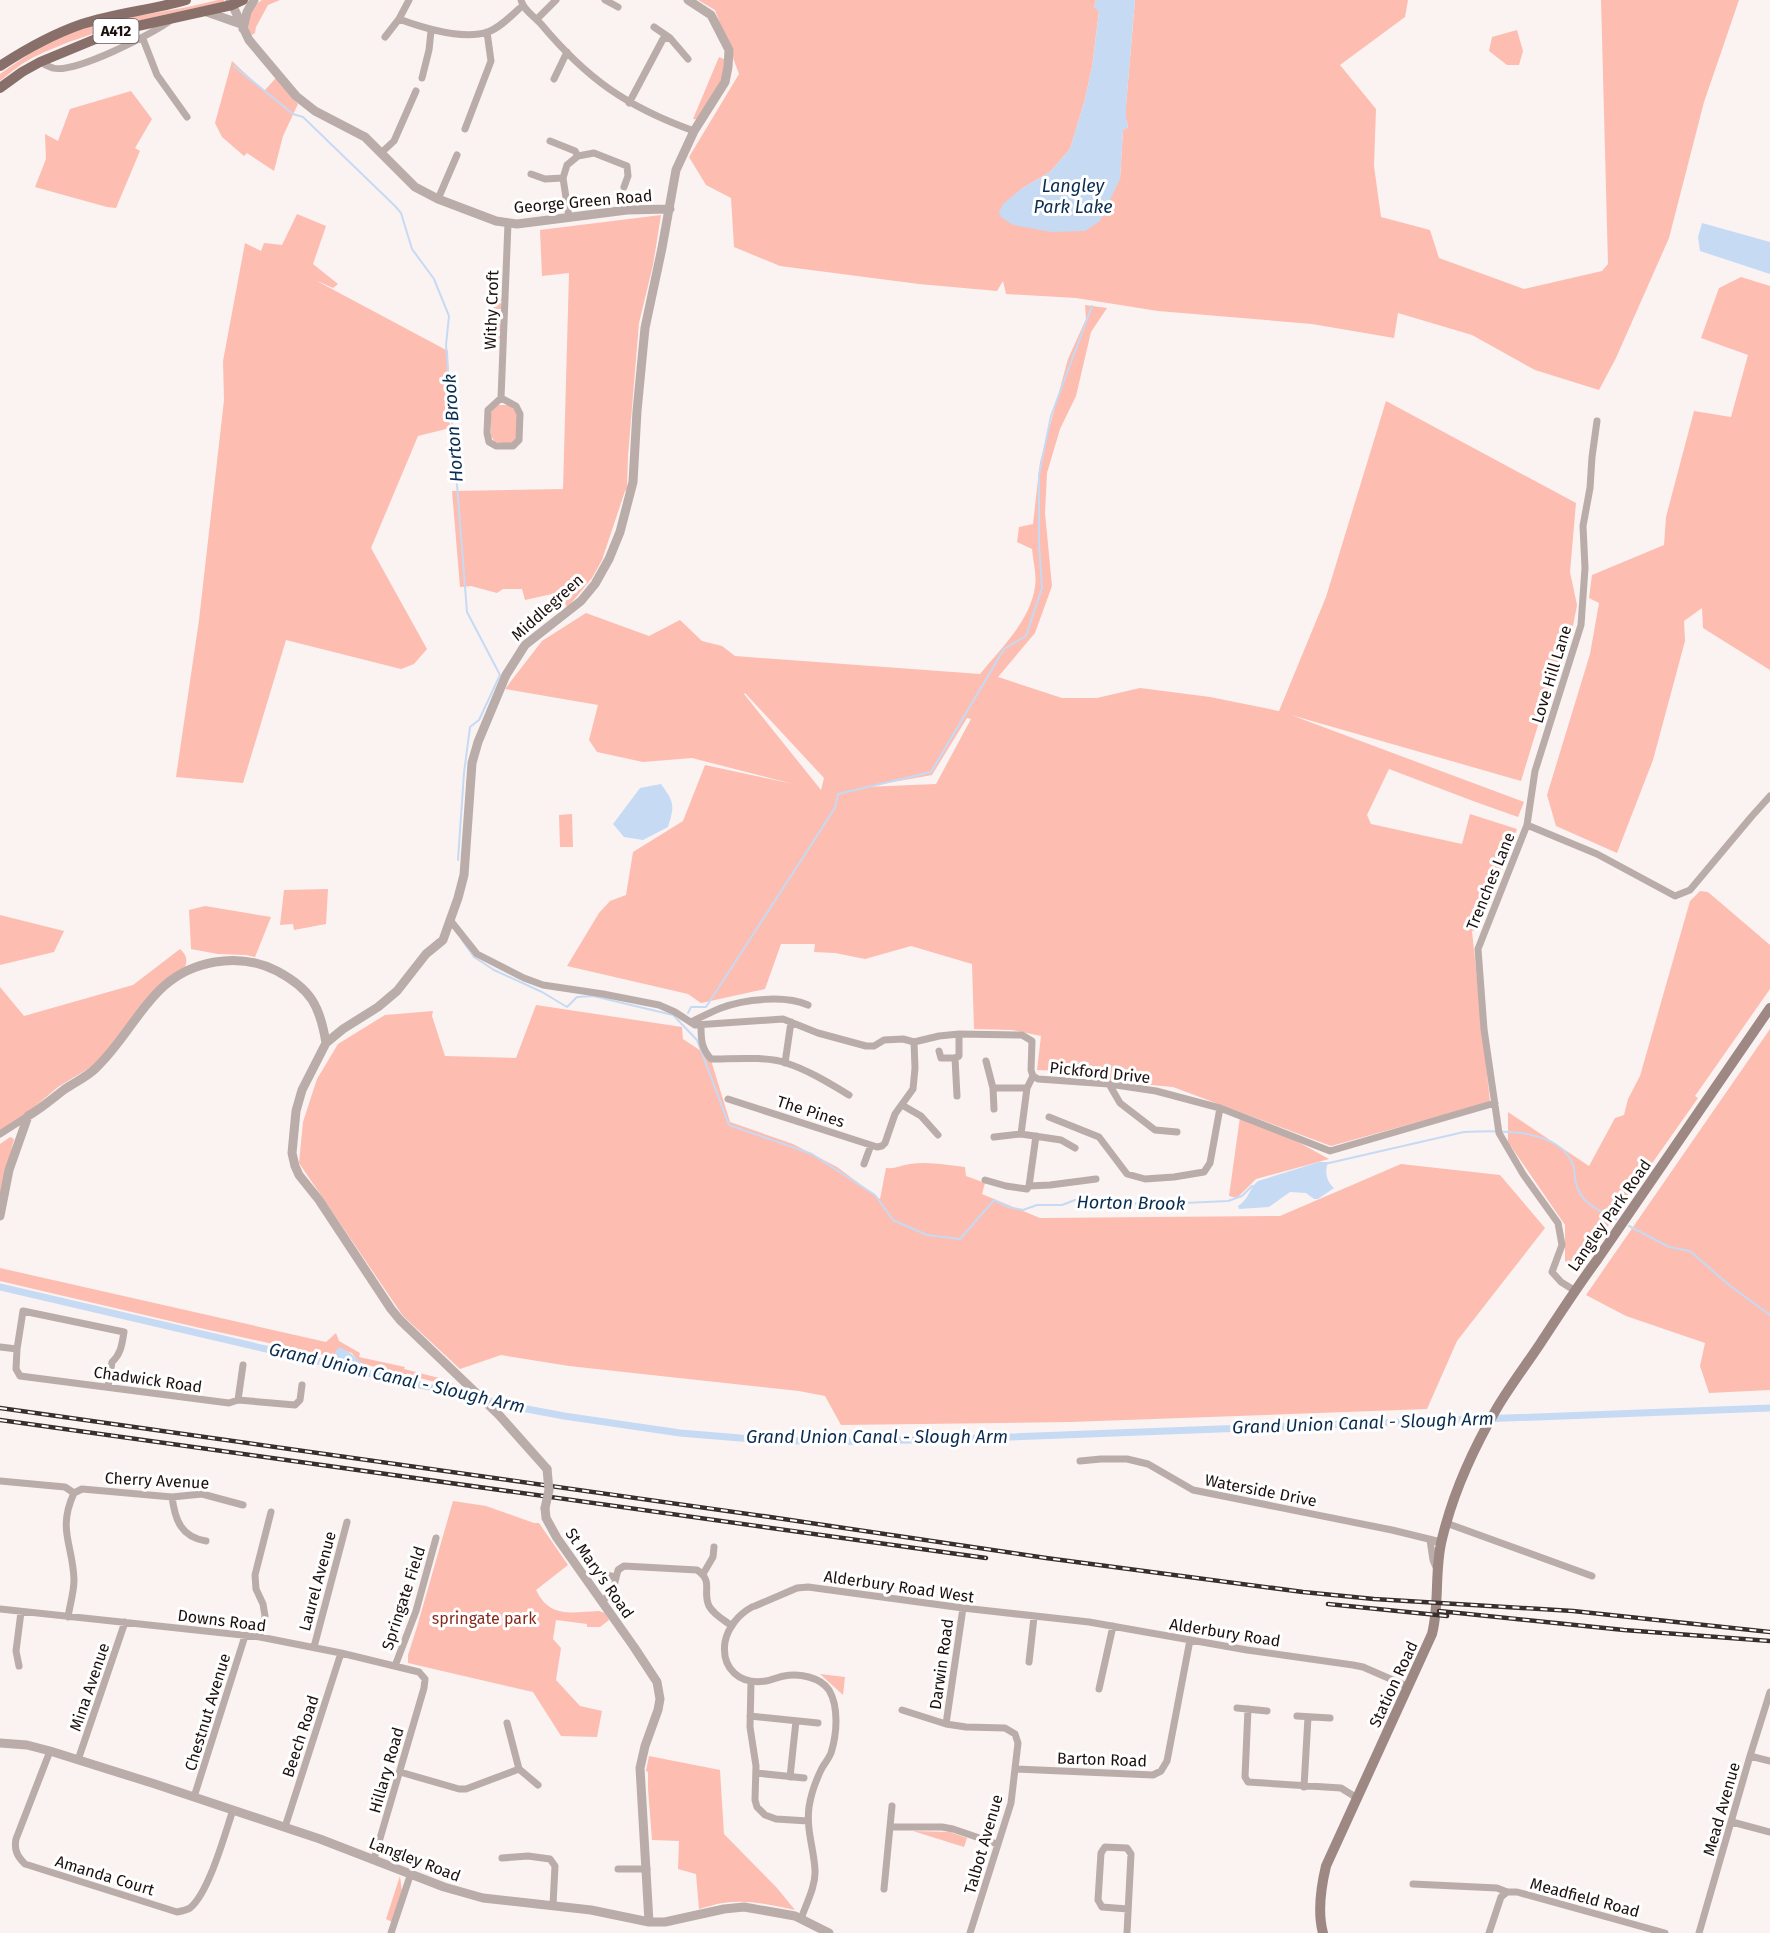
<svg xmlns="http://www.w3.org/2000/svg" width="1770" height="1933" font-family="'Fira Sans',sans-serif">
<rect width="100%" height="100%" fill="#faf3f2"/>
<path fill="#fdbdb1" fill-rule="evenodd" d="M218,0H224V2C159,16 94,28 34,57C22,63 11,72 0,81V74C25,56 52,38 81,29C126,15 173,12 218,0Z
M262,0H280L268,5L256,27L255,33L252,35C242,23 250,7 262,0Z
M698,0H1096L1094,7L1099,11L1092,67L1085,99L1070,149L1050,172L1021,189L1120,179L1123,130L1128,127L1126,119V105L1135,0H1408L1405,17L1340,65L1376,109L1374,166L1381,217L1430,230L1439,258L1524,289L1602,271L1608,264L1601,0H1739L1704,102L1669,238L1616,358L1599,390L1535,370L1472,335L1398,313L1394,338L1312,324L1158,311L1076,298L1006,294L1003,281L997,291L919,284L780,266L734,247L731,198L706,185L689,157L739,74L715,10Z
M1517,30L1523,51L1519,65H1507L1489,51L1492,37Z
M719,57L726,60V71L700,120L693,119Z
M232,61L264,91L276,78L298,104L283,136L274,171L247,153L244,156L222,137L215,123Z
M131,91L152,119L135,148L140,151L116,208L107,207L35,187L46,159L45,134L58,141L70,109Z
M297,214L326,226L313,264L338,284L333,288L315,280L448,351L450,428L418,436L371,548L427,649L414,664L401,669L286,640L243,783L176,777L199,620L224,400L223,361L245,243L261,251L264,243L282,245Z
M661,215L653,265L639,323L628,456L627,490L625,491L602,560L592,578L567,608L561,592L525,600L522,589H503L497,593L471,586L460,587L452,491L563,489L569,273L542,276L540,230Z
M1741,277L1770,286V670L1703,628L1702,608L1684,621L1685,641L1653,760L1617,853L1556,826L1547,795L1590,654L1599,603L1589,598L1592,575L1664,545L1666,517L1694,411L1731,417L1748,355L1701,338L1719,288Z
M498,298L504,300L498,301L499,303L504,304V309H498L497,323L503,324V331H497V336H502V338L492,341C485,327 491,311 498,298Z
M1085,305L1107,308L1091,332L1076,396L1060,429L1047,473L1045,513L1052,586L1035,633L998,677L1062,698H1097L1140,688L1210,697L1279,711L1326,597L1386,401L1576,503L1570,572L1577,605L1573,626L1557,663L1521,781L1291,715L1524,802L1518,817L1473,801L1389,769L1367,815L1371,824L1462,844L1470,814L1517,829L1476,930L1472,931L1490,1102L1331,1146L1173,1087L1108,1081L1101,1073L1037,1070L1041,1036L1012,1030L974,1029L972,964L911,946L865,959L835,953L814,952L815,944H781L765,989L701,1003L688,994L567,966L599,913L610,901L626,895L633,852L683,821L705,765L793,784L692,758L643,762L597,752L589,740L598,705L505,689L542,641L586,613L649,636L680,620L702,641L722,646L735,656L980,674C1001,648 1030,621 1035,587C1037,575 1033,561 1032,549L1017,542L1019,527L1033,524L1040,462L1068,359L1086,319ZM745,693L824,778L821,790L744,694ZM967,718L971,719L936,784L865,787L932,775Z
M498,405H511L518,410L516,441L511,444L495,442L491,436V413L492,410Z
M572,814L573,847H560L559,815Z
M328,889L326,924L294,930L293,924L280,925L284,890Z
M1700,891L1708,892L1770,945V989L1695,1096L1698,1098L1577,1270L1565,1261V1225L1508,1142V1112L1589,1166L1615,1118L1624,1115L1628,1099L1640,1076L1690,901Z
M205,906L271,917L255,957L246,955L218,954L191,949L189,910Z
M0,915L64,931L54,952L0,965Z
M180,949C186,954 188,960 185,967L160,984L132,1017L104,1056L91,1067L58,1087L27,1113L0,1131V987L24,1016L133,985Z
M536,1005L682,1027L683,1039L710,1057L730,1122L793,1144L837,1167L880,1199L886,1168C896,1169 901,1165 910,1164C928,1161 947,1165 965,1167L966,1176L985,1183L982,1194L1040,1218L1280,1216L1401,1164L1500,1175L1545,1228L1457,1341L1427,1409L1070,1422L841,1425L825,1396L799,1391L569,1366L501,1355L460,1369L403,1316L299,1163L303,1122L317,1079L338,1044L385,1015L433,1011L432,1016L445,1056L516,1058Z
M1770,1029V1390L1709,1393L1700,1366L1705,1343L1626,1316L1586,1295Z
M1240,1117L1300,1143L1329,1159L1256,1179L1237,1198L1229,1196Z
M10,1137L14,1139L0,1196V1144Z
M0,1268L326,1342L336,1333L339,1341L360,1353L359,1357L405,1367L404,1369L443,1379L464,1389L359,1363L352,1353L338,1349L333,1357L200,1328L0,1281Z
M453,1501L486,1506L534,1523H539L568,1565L536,1590C550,1619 572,1612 599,1611L605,1613L609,1620L600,1627H587V1624L556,1620L553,1639L561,1648L556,1680L580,1706L602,1711L597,1737L561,1736L533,1692L408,1663V1655L417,1627Z
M820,1674L845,1677L843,1695Z
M649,1756L720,1770L724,1834L777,1888L795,1910C772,1905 747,1899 723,1903C715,1904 707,1907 699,1909L696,1874L678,1869L679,1841L652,1840L648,1789V1772L646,1771Z
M913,1831L950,1832L967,1838L964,1847Z
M400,1876L402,1892L392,1922L386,1919Z"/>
<path fill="#c6daf3" d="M1096,0H1135L1126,105V119L1128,127L1123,130L1120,179L1100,221L1085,231L1051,232L1013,225L1001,217L999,212L1003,204L1021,189L1050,172L1070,149L1085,99L1092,67L1099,12L1094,7Z
M1702,223L1770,242V274L1700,251L1698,237Z
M661,784C674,802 675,805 668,827L643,840L624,837L613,824L640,788Z
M1319,1162H1332L1327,1165C1325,1174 1327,1182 1334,1188L1318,1199H1314L1306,1193L1290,1192L1269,1207L1239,1209L1238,1206C1250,1198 1249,1188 1258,1181Z
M339,1347C353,1352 362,1365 374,1373L323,1362L333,1357Z"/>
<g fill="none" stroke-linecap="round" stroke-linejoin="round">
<path stroke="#c6daf3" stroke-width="2" d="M234,66L293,114L303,117L395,206L401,213L412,249L434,279L449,316L446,345L467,612L500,675L479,720L470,727L464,773L458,860
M462,940L474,957L494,970L542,992L567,1007L577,997L593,996L673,1015L697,1040L729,1125L812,1154L875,1195L893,1220L927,1235L960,1239L994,1200L1008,1207L1023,1210L1037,1205H1062L1075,1200L1124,1205L1139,1203L1144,1206L1160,1207L1184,1203L1228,1201L1242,1196L1252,1186L1254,1187
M688,1013L691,1007H706L835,808L838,794L931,772L1004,649L1026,636L1042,588L1039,544V475L1051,416L1092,306
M1329,1163L1464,1132C1497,1130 1560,1128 1573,1165C1575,1170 1574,1177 1576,1183C1580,1203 1600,1211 1616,1219
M1629,1226L1669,1247L1690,1251L1729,1285L1770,1315"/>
<path stroke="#c6daf3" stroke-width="7" d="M0,1287L506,1405L564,1416L680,1433L740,1438L820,1442L957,1439L1770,1408"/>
<path stroke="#baaca9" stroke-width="7" d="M521,0C523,10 534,16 541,24C587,79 627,107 694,131
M605,0L618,7
M399,19L409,0
M537,19L556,0
M654,27L670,38
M385,37L399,19C423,28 463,40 488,32C501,27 512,15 522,6
M143,39L157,75L187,117
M40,62C44,64 49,67 53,68C74,74 153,34 171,20
M422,78L429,50L431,31
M554,79L567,52
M629,103L663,39L670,38L688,59
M465,129L491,61L487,32
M550,141L575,151L578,156
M381,153L394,141L416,91
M531,174L545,179L563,178
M438,199L457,155
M569,217L563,178L567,165L578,156L594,153L627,166L628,176L624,187
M501,398L488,410L487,433L489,442L496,446H513L519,440L520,414L516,406L501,398L508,223
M1527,825L1597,854L1675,896L1690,890L1752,816L1770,796
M450,920L477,954L524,978L543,985L603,994L659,1005L675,1012L695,1025L783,1019L818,1033L866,1046H874L884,1040L903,1039L914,1042L939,1036L959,1034L1022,1035L1032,1041L1031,1070L1033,1076
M691,1022C701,1017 711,1012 721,1008C744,999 785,995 808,1005
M701,1025C701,1039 701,1048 711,1059C733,1059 766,1056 786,1063C808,1070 829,1083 849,1095
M939,1051L941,1058H955L959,1056V1034
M955,1058L957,1096
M986,1061L993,1088
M785,1063L791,1022
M1033,1076L1038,1079L1109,1084L1156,1091L1220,1108L1330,1151L1495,1103
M1109,1084L1120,1103L1155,1130L1177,1132
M728,1099L877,1147L882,1146L885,1143L895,1114L913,1089L915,1068L914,1042
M902,1105L921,1116L938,1135
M994,1109L993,1088H1027
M1049,1117L1099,1137L1127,1174L1145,1179L1174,1177L1204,1172L1210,1163L1220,1108
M0,1134L28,1116
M1021,1134L1061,1140L1075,1148
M994,1137L1021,1134L1027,1088L1033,1076
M864,1164L871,1145
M985,1180L1006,1186L1027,1189L1029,1186L1050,1185L1096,1179
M1029,1186L1036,1136
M1574,1290L1561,1282L1552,1272L1562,1245L1558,1223L1523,1174L1499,1133L1484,1029L1478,949L1527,825L1535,771L1581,625L1585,568L1583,526L1590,488L1592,457L1597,421
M0,1347L17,1349L16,1369L20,1376L229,1403L238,1400L295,1405L300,1400L302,1385
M17,1349L23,1311L124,1332C122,1344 121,1354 112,1362L108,1387
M238,1400L243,1365
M1080,1461L1101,1459H1127L1148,1464L1193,1490L1392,1530L1441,1542
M0,1481L65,1487L74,1493L82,1489L172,1497L202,1494L243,1505
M172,1497C175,1520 181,1537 206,1541
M1446,1523L1592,1576
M1430,1540L1433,1560L1436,1567
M598,1573L615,1577
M703,1574L713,1557L714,1547
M602,1602L613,1590L618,1570L624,1566L697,1570C714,1581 702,1591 709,1606C714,1615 724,1620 732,1626
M755,1606L797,1588L808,1587L963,1608L1089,1622L1247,1650L1353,1665L1363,1667L1409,1687
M752,1607C739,1614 728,1627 725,1642C721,1669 740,1685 766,1681C772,1680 778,1677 784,1676C799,1673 820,1677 829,1690C839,1707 837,1734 831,1753C829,1758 825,1763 822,1768C816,1780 811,1794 809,1807C806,1830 814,1849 815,1870C816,1886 806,1904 801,1919
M0,1609L260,1637L341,1653L419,1672L425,1679L424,1688L374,1859
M68,1617C70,1604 74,1592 74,1580C73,1544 57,1530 74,1493
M260,1637L265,1616L263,1604L256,1589L255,1575L271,1512
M314,1647L347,1522
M1029,1662L1034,1617
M19,1666L16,1651L21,1612
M395,1666L416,1611L436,1538
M751,1682L750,1727L756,1766L755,1800L757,1807L765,1815L776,1819L808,1821
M1099,1689L1113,1626
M1237,1708L1267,1711
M1248,1709L1245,1777L1248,1782L1341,1788L1357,1798
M902,1710L946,1724L966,1727L1005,1728L1015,1734L1018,1743L1011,1803L970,1933
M750,1716L818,1723
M1297,1716L1330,1718
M946,1724L963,1608
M50,1751L16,1839C14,1850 17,1856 25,1864L177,1912C182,1911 187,1910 190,1908C209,1893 225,1833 233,1810
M1750,1756L1770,1761
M78,1760L125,1622
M519,1769L538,1785
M1015,1769L1153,1775L1161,1771L1167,1761L1190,1640
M400,1772L459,1789H466L519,1769L507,1723
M756,1773L804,1778
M790,1777L796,1721
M1304,1787L1308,1717
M194,1797L245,1636
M1732,1822L1770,1832
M285,1827L341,1653
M890,1827H942L953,1829L997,1844
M502,1858L528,1856L550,1859L555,1866L553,1905
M618,1869H647
M1413,1884L1497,1888L1507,1892H1517L1665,1933
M884,1889L892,1806
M391,1933L411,1873
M1127,1933L1131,1854L1127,1848L1105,1847L1101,1853L1098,1900L1102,1907L1128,1909
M1489,1933L1501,1897L1507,1892
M1699,1933L1750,1756L1770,1692"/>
<path stroke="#baaca9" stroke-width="9" d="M230,0L249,40L296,96L315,111L365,137L415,187L438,199L496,221L517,224L627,210L670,209
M204,11L241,24
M243,29L247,12L254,0
M0,1216L9,1170L28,1116C42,1108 53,1098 65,1089C75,1082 87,1077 96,1068C138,1028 150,973 215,962C238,958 257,961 277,971C311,989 320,1006 326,1043
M547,1469L499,1415L400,1320L391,1309L319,1200L299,1175L295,1166L292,1153L296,1111L302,1090L326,1043L343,1029L378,1007L397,991L426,954L443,940L458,898L464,875L472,763L478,742L506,675L525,645L581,601L595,584L609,559L620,532L633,482L637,411L645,328L662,248L676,170L694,131L725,82L728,67L729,50L711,15L688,0
M545,1508L546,1518L557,1538L634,1647L657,1682L660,1699L658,1710L645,1746L640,1768L649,1922
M0,1743L27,1745L50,1751L155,1784L320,1839L444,1887L483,1898L591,1910L649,1922H665L724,1909L744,1907L795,1916L829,1933"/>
<path stroke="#9d8884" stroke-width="10" d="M1323,1933C1317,1911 1321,1887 1326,1866L1432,1634C1440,1603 1434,1570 1442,1539C1453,1493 1473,1449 1497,1408C1510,1386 1526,1365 1540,1344C1559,1315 1577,1287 1597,1260L1770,1008"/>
<path stroke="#886f6a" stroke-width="10" d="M0,66C26,49 53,34 82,24C116,13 152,10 186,0
M0,88L22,72L40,62L115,31L232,5L243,0"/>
<defs>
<path id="rail" d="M0,1408L770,1517L1046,1558L1303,1592L1374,1599L1573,1611L1770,1632
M0,1420L986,1558
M1328,1604L1447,1616
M1439,1611L1624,1630L1770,1641"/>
</defs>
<use href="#rail" stroke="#382e2b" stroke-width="4.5"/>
<use href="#rail" stroke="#fff" stroke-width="2" stroke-dasharray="7" stroke-linecap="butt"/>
<path stroke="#baaca9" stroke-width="9" d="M545,1508L549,1490L547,1469"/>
</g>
<g text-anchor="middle" stroke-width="6" stroke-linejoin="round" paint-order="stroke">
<rect fill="#fff" stroke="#5f5856" stroke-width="1.5" x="93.5" y="19" width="45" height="24" rx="4.5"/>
<g font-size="15" font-weight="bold" fill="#1b100d">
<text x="116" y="36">A412</text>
</g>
<g font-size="16" fill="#1b100d" stroke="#fff">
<text transform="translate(583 201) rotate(-5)" y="6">George Green Road</text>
<text transform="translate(491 310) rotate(-88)" y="6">Withy Croft</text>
<text transform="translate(547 607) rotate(-42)" y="6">Middlegreen</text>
<text transform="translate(1551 674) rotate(-73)" y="6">Love Hill Lane</text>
<text transform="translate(1490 881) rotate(-68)" y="6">Trenches Lane</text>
<text transform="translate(1100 1072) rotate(6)" y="6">Pickford Drive</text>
<text transform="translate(811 1111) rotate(18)" y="6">The Pines</text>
<text transform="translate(1609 1215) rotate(-55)" y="6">Langley Park Road</text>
<text transform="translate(148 1379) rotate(8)" y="6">Chadwick Road</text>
<text transform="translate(157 1480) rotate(3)" y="6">Cherry Avenue</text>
<text transform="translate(1261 1490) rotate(11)" y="6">Waterside Drive</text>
<text transform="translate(600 1573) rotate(55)" y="6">St Mary's Road</text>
<text transform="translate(317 1581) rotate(-75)" y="6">Laurel Avenue</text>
<text transform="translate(899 1586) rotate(8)" y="6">Alderbury Road West</text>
<text transform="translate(403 1598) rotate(-72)" y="6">Springate Field</text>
<text transform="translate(222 1620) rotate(7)" y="6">Downs Road</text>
<text transform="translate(1225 1632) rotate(9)" y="6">Alderbury Road</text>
<text transform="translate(941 1664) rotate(-82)" y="6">Darwin Road</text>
<text transform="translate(1393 1684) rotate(-65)" y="6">Station Road</text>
<text transform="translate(89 1687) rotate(-71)" y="6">Mina Avenue</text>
<text transform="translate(207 1712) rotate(-73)" y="6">Chestnut Avenue</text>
<text transform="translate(300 1736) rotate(-72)" y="6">Beech Road</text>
<text transform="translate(1102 1759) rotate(2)" y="6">Barton Road</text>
<text transform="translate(386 1770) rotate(-74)" y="6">Hillary Road</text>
<text transform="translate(1721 1809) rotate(-74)" y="6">Mead Avenue</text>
<text transform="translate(983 1844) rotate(-74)" y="6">Talbot Avenue</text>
<text transform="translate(415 1859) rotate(21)" y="6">Langley Road</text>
<text transform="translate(105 1875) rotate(17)" y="6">Amanda Court</text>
<text transform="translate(1585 1897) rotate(15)" y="6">Meadfield Road</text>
</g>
<g font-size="16" fill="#88291b" stroke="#fff">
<text x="484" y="1624">springate park</text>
</g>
<g font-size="18" font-style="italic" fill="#092c51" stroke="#fff">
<text x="1073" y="192">Langley<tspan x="1073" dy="21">Park Lake</tspan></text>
<text transform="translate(453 428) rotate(-94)" y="6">Horton Brook</text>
<text transform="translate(1131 1203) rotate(1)" y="6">Horton Brook</text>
<text transform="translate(397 1378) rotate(13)" y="6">Grand Union Canal - Slough Arm</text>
<text transform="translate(1363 1423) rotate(-2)" y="6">Grand Union Canal - Slough Arm</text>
<text x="877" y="1443">Grand Union Canal - Slough Arm</text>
</g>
</g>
</svg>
